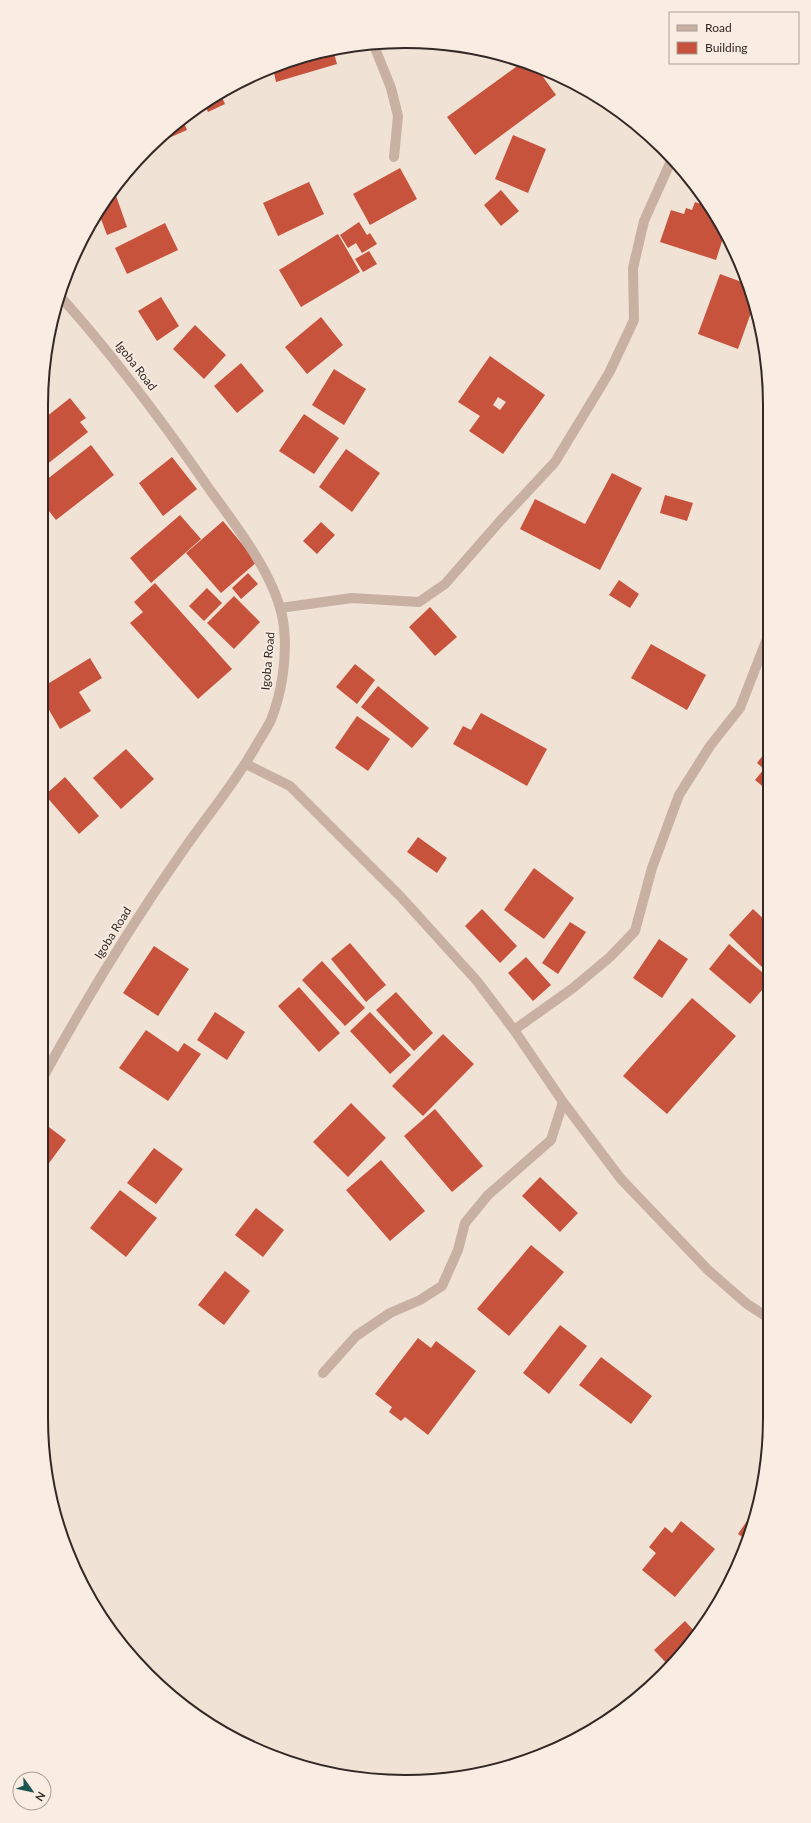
<svg xmlns="http://www.w3.org/2000/svg" width="811" height="1823" font-family="Lato,sans-serif">
<rect width="100%" height="100%" fill="#f1e2d6"/>
<path fill="#c7533d" fill-rule="evenodd" d="M333,50L337,64L276,82L273,68L311,53Z
M524,61L536,67L556,95L475,155L447,117Z
M220,93L225,104L208,112L204,104Z
M182,118L187,130L155,144V143Z
M513,135L546,149L528,193L495,179Z
M400,168L417,199L370,225L353,194Z
M309,182L324,214L278,236L263,203Z
M114,190L127,227L107,235L98,211Z
M501,190L519,211L501,226L484,205Z
M695,202L707,206L716,220L714,224L719,226L724,235L716,260L660,242L671,210L684,214L686,208L692,210Z
M359,222L367,235L370,233L377,244L362,253L356,243L348,248L340,235Z
M165,223L178,250L127,274L115,248Z
M338,234L360,272L301,307L279,270Z
M369,251L377,264L363,272L355,259Z
M734,251L738,259L732,257Z
M720,274L747,284L753,307L738,349L698,334Z
M161,297L179,326L157,341L138,311Z
M321,317L343,345L307,374L285,347Z
M195,325L226,355L204,379L173,349Z
M490,356L545,395L503,454L469,431L480,416L458,402ZM498,397L506,402L500,410L493,405Z
M241,363L264,391L237,413L214,386Z
M334,369L366,389L344,425L312,405Z
M43,393L49,400L41,407V405Z
M70,398L86,418L80,422L88,432L41,469V421Z
M304,414L339,438L314,474L279,451Z
M91,445L114,475L56,520L41,501V484Z
M346,449L380,473L352,512L319,487Z
M172,457L197,489L163,516L139,483Z
M612,473L642,488L600,570L520,529L535,499L585,524Z
M665,495L693,503L687,521L660,513Z
M180,515L201,539L151,583L130,558Z
M223,521L257,562L221,593L186,553Z
M321,522L335,535L317,554L303,541Z
M248,573L258,584L241,599L232,588Z
M619,580L639,594L630,608L609,595Z
M155,583L232,669L198,699L130,623L143,612L134,602Z
M207,588L222,603L204,621L189,606Z
M234,596L260,622L234,649L207,623Z
M430,607L457,637L435,656L409,627Z
M651,644L706,675L687,710L631,678Z
M90,658L102,678L79,692L91,711L60,729L41,696V688Z
M355,664L375,680L357,704L336,687Z
M378,686L429,728L412,748L361,707Z
M481,713L547,749L527,786L453,744L463,726L471,730Z
M357,716L390,739L368,771L335,748Z
M126,749L154,779L121,809L93,778Z
M768,749V791L755,780L764,769L757,763Z
M65,777L99,816L79,834L45,795Z
M418,837L447,858L437,873L407,852Z
M534,868L574,898L544,939L504,910Z
M482,909L517,946L500,963L465,926Z
M753,909L769,924V964L764,969L729,935Z
M570,922L586,932L558,974L542,963Z
M659,939L688,959L662,998L633,978Z
M350,943L386,985L366,1002L331,959Z
M729,944L769,978V982L750,1004L709,969Z
M154,946L189,969L158,1016L123,993Z
M526,957L551,985L533,1001L508,973Z
M322,961L365,1008L345,1026L302,980Z
M299,987L340,1033L319,1052L278,1006Z
M396,992L433,1033L414,1051L376,1010Z
M692,998L736,1036L667,1114L623,1076Z
M215,1012L245,1032L227,1060L197,1040Z
M370,1012L411,1055L390,1074L350,1031Z
M146,1030L178,1052L184,1043L201,1054L168,1101L119,1068Z
M443,1034L474,1064L423,1116L392,1086Z
M351,1103L386,1138L348,1177L313,1142Z
M435,1109L483,1166L452,1192L404,1136Z
M41,1121L66,1140L41,1174Z
M154,1148L183,1169L156,1204L127,1183Z
M381,1160L425,1211L390,1241L346,1190Z
M540,1177L578,1213L560,1232L522,1196Z
M120,1190L157,1218L126,1257L90,1228Z
M256,1208L284,1230L263,1257L235,1235Z
M531,1245L564,1272L509,1336L477,1309Z
M225,1271L250,1291L224,1325L198,1305Z
M560,1325L587,1346L549,1394L523,1373Z
M418,1338L431,1348L436,1341L476,1371L428,1435L405,1417L401,1421L389,1412L392,1407L375,1394Z
M601,1357L652,1396L631,1424L579,1385Z
M755,1509L751,1535L744,1549L739,1546L744,1538L738,1534Z
M681,1521L715,1549L675,1597L642,1570L656,1553L649,1547L665,1527L672,1533Z
M685,1621L697,1634L680,1658L669,1666L654,1650Z"/>
<g fill="none" stroke-linecap="round" stroke-linejoin="round">
<path stroke="#c8b0a2" stroke-width="10" d="M373,43L391,88L398,116L394,157
M280,608L352,598L419,602L445,584L501,520L555,462L609,373L634,320L633,268L644,221L671,161
M246,764L290,786L401,897L477,981L514,1030L563,1102L621,1179L708,1270L747,1304L770,1319
M514,1030L573,988L610,957L635,931L652,868L679,795L710,746L740,708L768,636
M41,1081C83,1004 129,928 180,855C205,818 235,784 257,744C262,736 267,728 271,720C282,692 287,658 284,628C280,582 237,527 210,490C163,422 114,356 59,295
M323,1373L356,1336L390,1313L420,1300L442,1286L458,1250L465,1223L488,1195L551,1140L563,1102"/>
</g>
<g text-anchor="middle" stroke-width="3.5" stroke-linejoin="round" paint-order="stroke">
<g font-size="12" fill="#332825" stroke="#f9ece2">
<text transform="translate(136 366) rotate(52)" y="4">Igoba Road</text>
<text transform="translate(268 661) rotate(-85)" y="4">Igoba Road</text>
<text transform="translate(113 933) rotate(-58)" y="4">Igoba Road</text>
</g>
</g>
<path d="M0 0H811V1823H0ZM405 48H406A357 357 0 0 1 763 405V1418A357 357 0 0 1 406 1775H405A357 357 0 0 1 48 1418V405A357 357 0 0 1 405 48Z" fill="#f9ece2" fill-rule="evenodd"/>
<path fill="none" stroke="#332825" stroke-width="2" d="M405 48H406A357 357 0 0 1 763 405V1418A357 357 0 0 1 406 1775H405A357 357 0 0 1 48 1418V405A357 357 0 0 1 405 48Z"/>
<rect x="669" y="12" width="130" height="52" fill="#f9ece2" stroke="#aa9e96"/>
<rect x="677" y="25" width="20" height="6" fill="#c8b0a2" stroke="#aa9e96"/>
<text x="705" y="32" font-size="12" fill="#332825">Road</text>
<rect x="677" y="42" width="20" height="12" fill="#c7533d" stroke="#aa9e96"/>
<text x="705" y="52" font-size="12" fill="#332825">Building</text>
<g transform="translate(32 1791) rotate(123)"><circle r="19" fill="#f9ece2" stroke="#aa9e96"/>
<path d="M0-3L7 15L0 10L-7 15Z" fill="#1a5453"/>
<text y="-6" font-size="11" font-weight="bold" text-anchor="middle" fill="#332825">N</text>
</g>
</svg>
